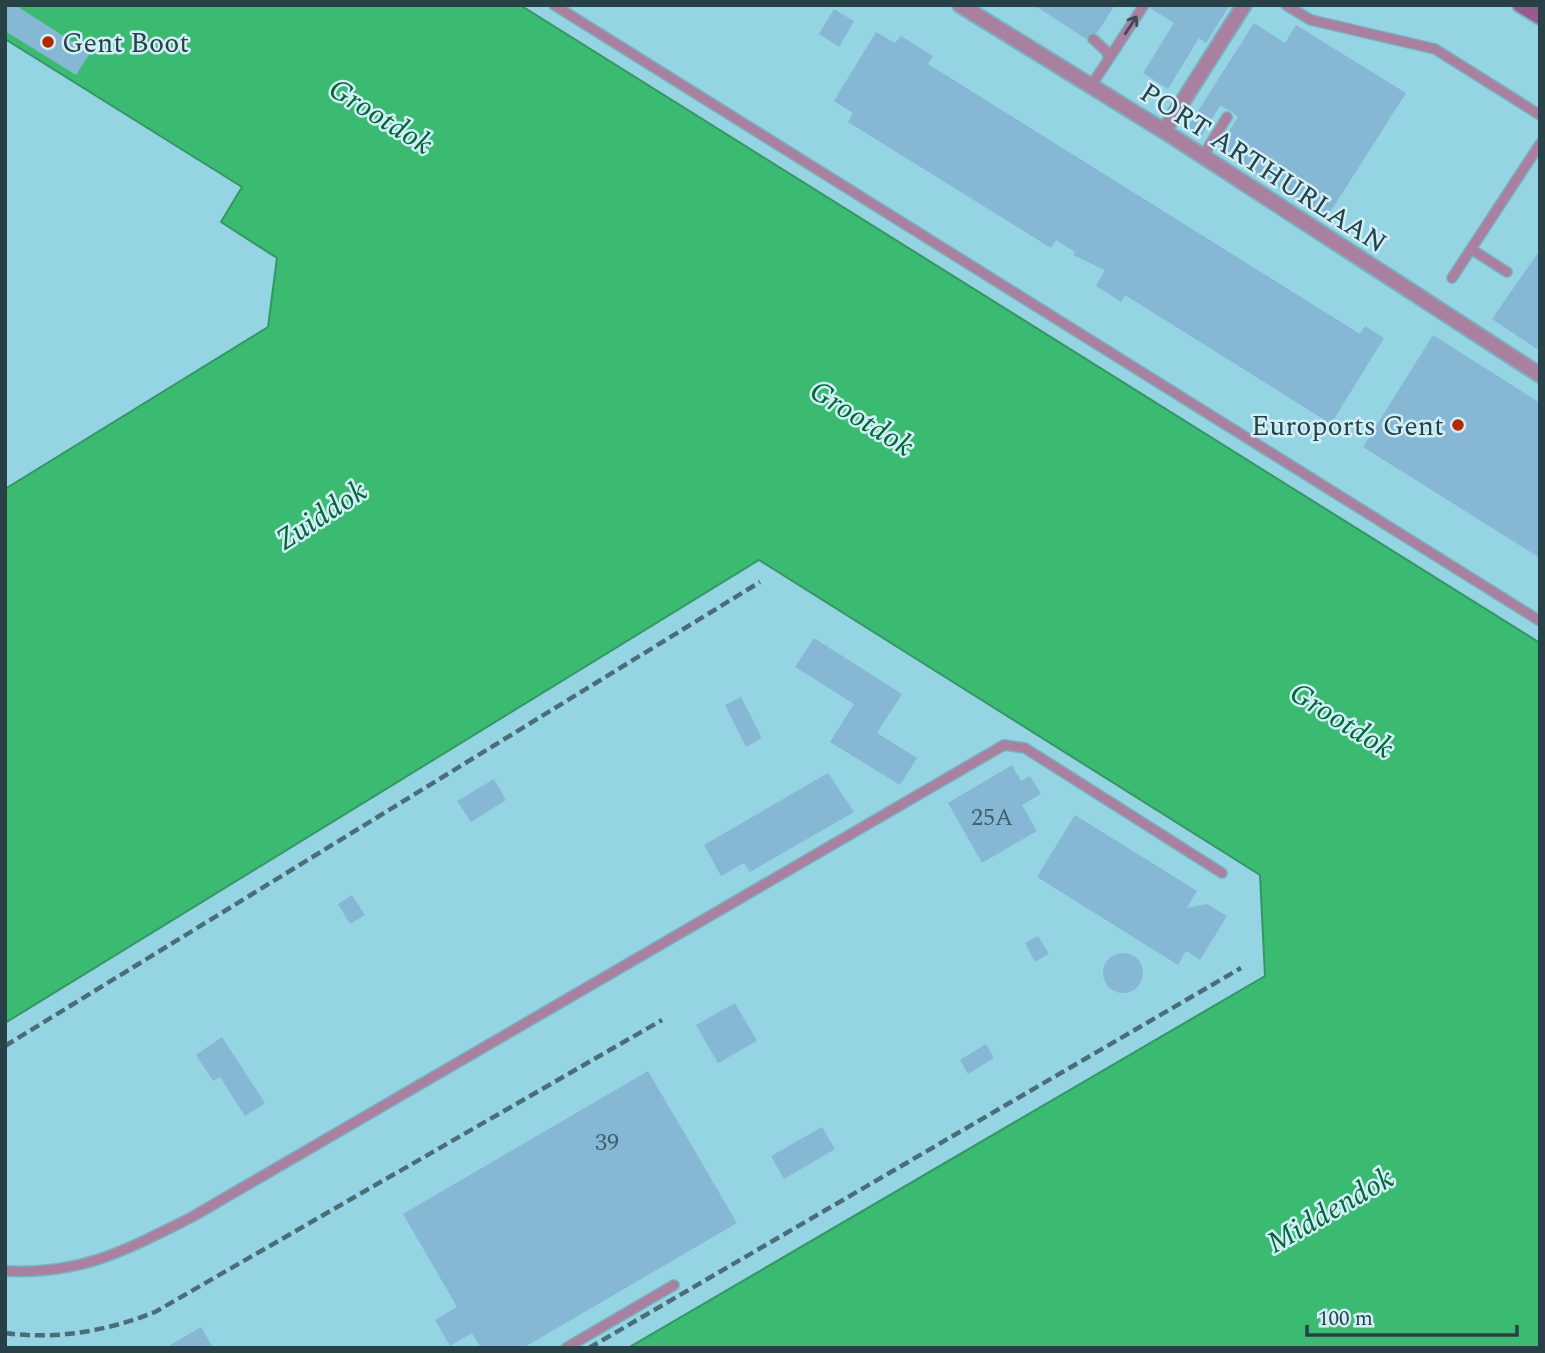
<svg xmlns="http://www.w3.org/2000/svg" width="1545" height="1353" font-family="Spectral,serif">
<rect width="100%" height="100%" fill="#95d4e3"/>
<path fill="#3abb71" stroke="#349664" stroke-width="2" d="M5,5H520L1540,643V1348H628L1265,976L1260,875L759,560L5,1023V489L268,327L277,258L221,222L242,187L5,39Z"/>
<path fill="#86b8d5" d="M5,5H15L90,53L76,75L5,31Z
M1034,5H1115L1097,33H1090L1086,39Z
M1151,5H1230L1206,43L1199,38L1168,89L1143,73L1174,23L1150,8Z
M834,9L854,21L839,47L819,34Z
M1254,23L1285,43L1296,25L1406,93L1327,217L1218,149L1238,117L1231,111L1220,106L1200,138L1186,130Z
M876,32L895,43L901,36L933,56L928,64L1360,334L1365,326L1384,338L1331,424L1125,295L1121,302L1096,286L1105,270L1073,255L1075,252L1056,240L1051,248L848,122L853,113L834,101Z
M1540,250V351L1492,319Z
M1433,335L1540,403V558L1363,447Z
M814,638L902,694L877,733L917,758L900,785L830,742L854,704L795,667Z
M741,697L762,738L746,747L725,705Z
M1012,765L1021,781L1030,776L1041,794L1022,805L1037,831L982,863L948,803Z
M828,773L854,812L750,872L744,863L721,876L704,845Z
M494,779L506,800L471,822L457,801Z
M1075,815L1197,891L1187,908L1207,904L1227,916L1200,960L1186,951L1178,965L1037,877Z
M352,895L365,915L350,924L338,904Z
M1038,936L1049,954L1035,962L1025,943Z
M1103 973a20 20 0 1 1 40 0a20 20 0 1 1-40 0Z
M735,1003L757,1041L718,1063L696,1025Z
M222,1037L265,1103L245,1116L220,1077L213,1081L196,1055Z
M986,1044L994,1058L968,1074L960,1060Z
M648,1071L737,1223L523,1348H481L472,1333L450,1346L435,1320L457,1307L403,1214Z
M822,1127L835,1149L784,1179L771,1156Z
M201,1327L213,1348H165Z"/>
<g fill="none" stroke-linecap="round" stroke-linejoin="round">
<defs>
<path id="lane" d="M554,5L1540,621
M1286,5L1311,20L1435,49L1540,115
M1093,39L1106,51L1109,58
M1091,86L1144,5
M1203,156L1227,117
M1471,249L1507,272
M1452,278L1540,144
M5,1271C82,1275 126,1250 192,1217L1004,745L1025,748L1222,873
M566,1348L674,1285"/>
<path id="street" d="M960,5L1164,131L1540,375
M1164,131L1244,5"/>
<path id="secondary" d="M1520,5L1540,17"/>
</defs>
<use href="#lane" stroke="#7bb1be" stroke-width="12"/>
<use href="#street" stroke="#7bb1be" stroke-width="18"/>
<use href="#secondary" stroke="#7bb1be" stroke-width="18"/>
<use href="#lane" stroke="#aa80a1" stroke-width="9"/>
<use href="#street" stroke="#aa80a1" stroke-width="14"/>
<use href="#secondary" stroke="#995b8d" stroke-width="14"/>
<path stroke="#496e77" stroke-width="4.5" stroke-dasharray="10 5" stroke-linecap="butt" d="M5,1046L760,582
M5,1333C57,1340 107,1331 155,1312L662,1020
M589,1348L1241,968"/>
</g>
<defs><path id="oneway-shaft" d="M-6 0H5M1.5-3L5.5 0L1.5 3" fill="none" stroke-width="1.6" stroke-linecap="round" stroke-linejoin="round" transform="scale(1.75)"/></defs>
<use stroke="#3b4a54" href="#oneway-shaft" transform="translate(1131 25) rotate(-57)"/>
<g fill="#b42902" stroke="#d1eff7" stroke-width="2.5">
<circle cx="48" cy="42" r="7"/>
<circle cx="1458" cy="425" r="7"/>
</g>
<g text-anchor="middle" stroke-width="5" stroke-linejoin="round" paint-order="stroke">
<g font-size="24" fill="#3f5f6a">
<text x="992" y="825">25A</text>
<text x="607" y="1150">39</text>
</g>
<g font-size="28" fill="#274147" stroke="#d1eff7" text-anchor="start">
<text x="62" y="52">Gent Boot</text>
<text x="1444" y="435" text-anchor="end">Euroports Gent</text>
</g>
<g font-size="28" fill="#274147" stroke="#d1eff7">
<text transform="translate(1264 167) rotate(33)" y="10">PORT ARTHURLAAN</text>
</g>
<g font-size="30" font-style="italic" fill="#046536" stroke="#d1eff7">
<text transform="translate(381 116) rotate(32)" y="10">Grootdok</text>
<text transform="translate(862 418) rotate(32)" y="10">Grootdok</text>
<text transform="translate(321 515) rotate(-33)" y="10">Zuiddok</text>
<text transform="translate(1342 720) rotate(32)" y="10">Grootdok</text>
<text transform="translate(1330 1210) rotate(-30)" y="10">Middendok</text>
</g>
</g>
<rect width="1545" height="1353" fill="none" stroke="#274147" stroke-width="14"/>
<path d="M1307 1325v10h210v-10" fill="none" stroke="#274147" stroke-width="3.5"/>
<text x="1318" y="1325" font-size="21" fill="#274147" stroke="#d1eff7" stroke-width="5" paint-order="stroke">100 m</text>
</svg>
